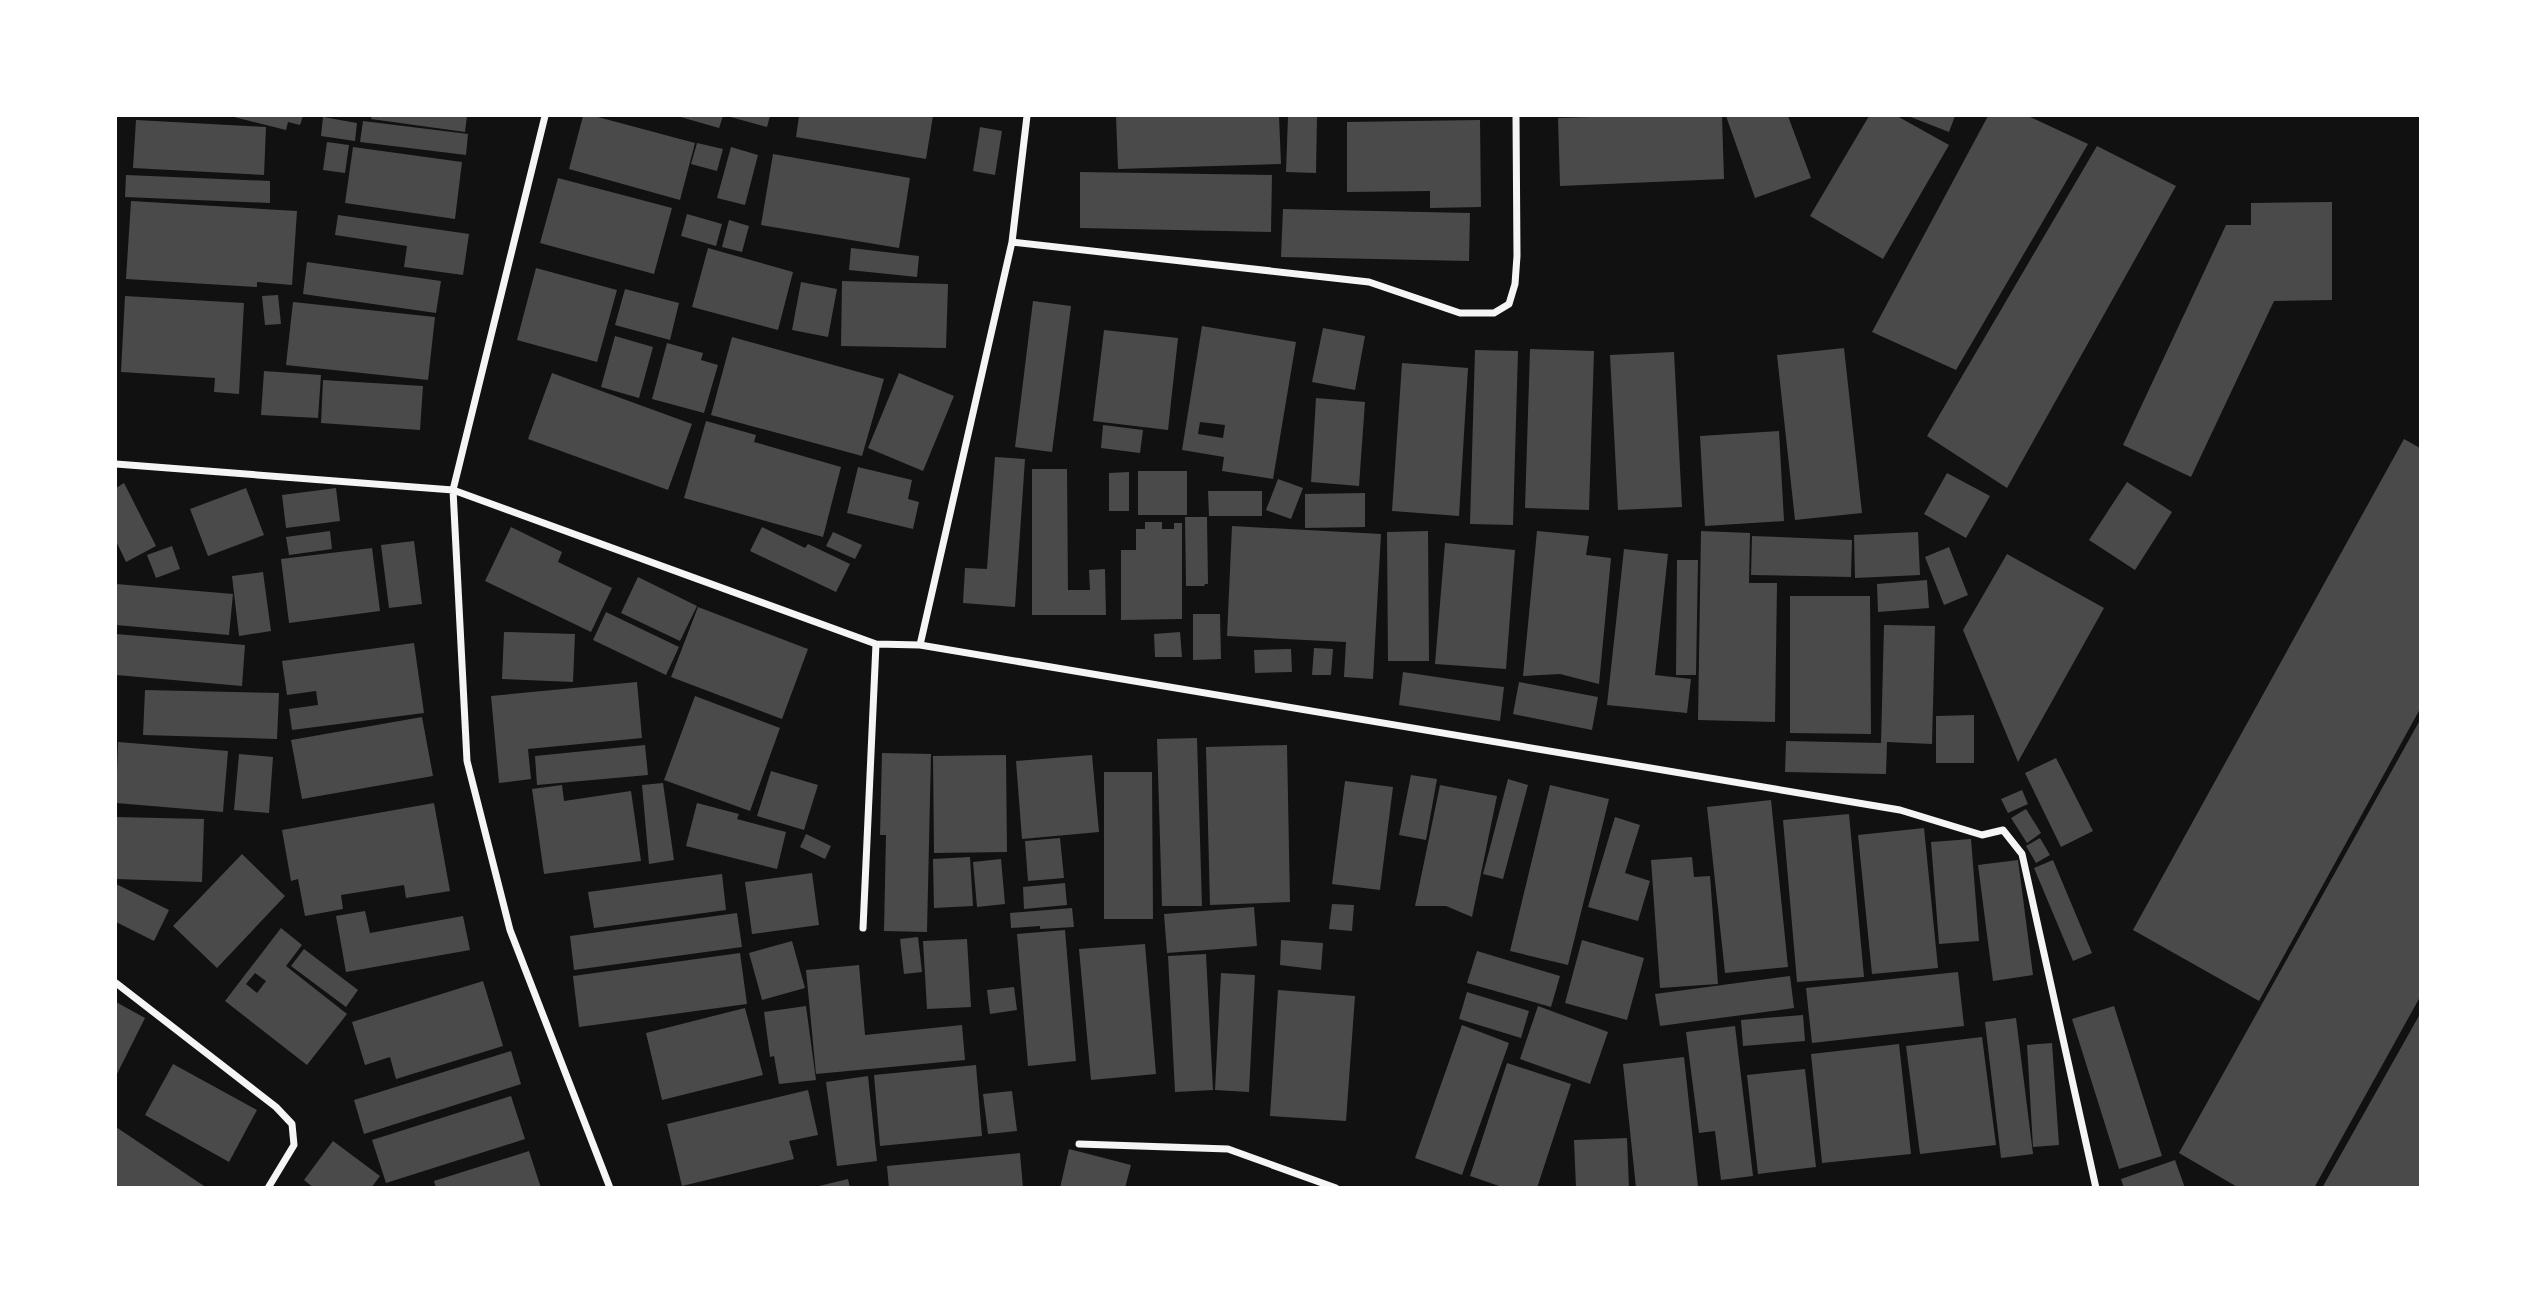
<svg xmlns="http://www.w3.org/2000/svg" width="2536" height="1303" font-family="'Golos Text',sans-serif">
<rect width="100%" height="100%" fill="#111"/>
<path fill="#4a4a4a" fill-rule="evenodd" d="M230,116H303L300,125L288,122L286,130Z
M372,116H467L465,132L371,119Z
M583,116H594L695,143L680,200L569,169Z
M677,116H723L719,128Z
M727,116H770L767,127Z
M799,116H933L926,159L796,137Z
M1116,116H1279L1281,164L1118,169Z
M1288,116H1317L1316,173L1286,172Z
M1622,116H1722L1724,179L1560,186L1558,118Z
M1726,116H1788L1811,178L1755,198Z
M1869,116H1897L1949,145L1883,259L1810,216Z
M1908,116H1955L1949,132Z
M1988,116H2028L2088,144L1956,370L1872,332Z
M323,117L357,123L355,141L321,136Z
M136,120L266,127L264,175L133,168Z
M1480,120L1481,207L1430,208V191L1347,192V122Z
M363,121L468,134L466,155L360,142Z
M980,127L1002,131L995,175L973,171Z
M327,142L349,145L345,173L323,170Z
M697,143L723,149L717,171L691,164Z
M2097,146L2176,186L2007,488L1927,436Z
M353,147L462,162L455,219L345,203Z
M731,147L758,155L745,205L717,198Z
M773,154L910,178L899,248L761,225Z
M1080,172L1272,175L1271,232L1080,228Z
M126,175L270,181V203L125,197Z
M558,178L672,208L654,274L540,243Z
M131,201L297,211L292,285L257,282V287L126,279Z
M2332,202V300L2274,301L2191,477L2123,445L2226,225H2251V203Z
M1283,209L1470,213L1469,261L1281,257Z
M687,214L722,224L716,246L681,236Z
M338,215L469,234L463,275L404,267L407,246L335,235Z
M729,220L749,226L742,252L722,247Z
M708,248L793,272L778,330L692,307Z
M851,248L919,256L917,277L849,270Z
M307,262L441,281L436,313L303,294Z
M536,268L617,290L597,362L517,340Z
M842,281L948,284L946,348L841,346Z
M801,282L837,289L828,337L792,330Z
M625,289L679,303L670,340L615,325Z
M278,295L281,324L265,325L262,296Z
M125,296L244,303L239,394L214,392L215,378L121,372Z
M1033,301L1071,306L1052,452L1015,447Z
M293,302L435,317L428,380L286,365Z
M1202,326L1296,342L1273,479L1222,471L1224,457L1182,450ZM1200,422L1225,425L1223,438L1198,434Z
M1323,328L1365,336L1355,390L1312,382Z
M1104,330L1178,338L1168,430L1093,421Z
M615,336L653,347L639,398L601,387Z
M732,337L884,379L862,456L711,415Z
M667,343L703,353L701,360L718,365L704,413L652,399Z
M1844,348L1862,513L1795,520L1777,355Z
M1530,349L1594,351L1589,510L1525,508Z
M1475,350L1518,351L1513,525L1470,524Z
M1674,352L1682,507L1618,510L1610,355Z
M1402,363L1468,368L1459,516L1392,511Z
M264,371L321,375L318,418L261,415Z
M552,373L692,424L668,490L528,439Z
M899,373L954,396L923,471L868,448Z
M323,380L423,386L420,430L321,423Z
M1316,398L1365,402L1359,486L1311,482Z
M706,421L756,435L754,442L841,467L823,537L684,498Z
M1103,425L1143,430L1140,453L1101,448Z
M1779,431L1784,521L1705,526L1700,436Z
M2404,439L2420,448V709L2259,1001L2133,930Z
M995,457L1025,459L1015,607L963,603L965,568L987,569Z
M858,467L912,480L908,499L919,502L913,529L847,513Z
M1032,469H1067L1068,590H1090L1089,570L1105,569L1106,615H1032Z
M1138,471H1187V515H1138Z
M1129,472V511H1109V473Z
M1947,473L1990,496L1966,538L1924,514Z
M1278,479L1303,488L1291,519L1266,510Z
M2127,482L2172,512L2135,570L2089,540Z
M124,483L156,546L126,562L116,541V488Z
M246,488L264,535L208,556L190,509Z
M336,488L340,521L286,528L282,495Z
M1208,491H1262V516H1209Z
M1365,493V527L1305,528V494Z
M1185,517H1207L1208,584H1205L1204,586H1186Z
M1145,522H1162V529H1174V523H1182V619L1121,620V550H1136V529H1145Z
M1232,526L1381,534L1373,679L1344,677L1346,642L1227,636Z
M511,527L562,552L558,562L612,588L591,632L485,581Z
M762,527L805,548L808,544L850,564L836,592L750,551Z
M330,531L332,549L289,555L286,537Z
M1428,531L1429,661H1388L1387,532Z
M1537,531L1589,536L1586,555L1611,558L1599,684L1560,674L1523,676Z
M1701,531L1750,533L1749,583H1777L1775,722L1698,720Z
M833,532L862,545L855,559L826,546Z
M1918,532L1920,575L1855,578L1854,535Z
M1752,536L1852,540L1851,577L1751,575Z
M414,541L422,604L389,608L381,545Z
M1445,543L1515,550L1506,669L1435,664Z
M172,546L180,569L156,578L147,555Z
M1949,547L1968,595L1944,605L1925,557Z
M372,548L380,611L289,623L281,559Z
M1624,549L1668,554L1655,675L1691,679L1687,713L1607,705Z
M2007,554L2104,608L2018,762L1963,630Z
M1677,560H1698L1696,675H1676Z
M263,572L271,631L239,636L232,576Z
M638,577L697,606L680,641L621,613Z
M1927,580L1929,608L1878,612L1877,584Z
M116,584L233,594L229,635L116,625Z
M1790,596H1870L1871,734L1790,733Z
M698,607L808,649L782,719L671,677Z
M606,612L679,647L666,675L593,640Z
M1193,614H1220L1221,659L1193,660Z
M1884,625L1935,626L1932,744L1887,742L1886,774L1785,772L1786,741L1881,743Z
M504,632L575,634L573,682L502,679Z
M1180,632L1182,657H1155L1154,634Z
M116,634L245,645L242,686L116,675Z
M414,643L424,713L292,730L289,709L318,705L316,691L287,695L282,661Z
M1314,648L1333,649L1331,675H1312Z
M1291,649L1292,672L1255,673L1254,650Z
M1403,672L1504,687L1500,721L1399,705Z
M637,682L642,738L528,749L531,779L499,783L491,696Z
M1519,682L1598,697L1592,730L1513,714Z
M145,690L279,693L277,739L143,735Z
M695,696L780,728L750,811L664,780Z
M1974,715V763H1936V716Z
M422,717L433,776L302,799L291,740Z
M2420,720V997L2314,1188H2239L2179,1153Z
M1197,738L1202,906H1162L1157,739Z
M118,742L228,751L223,812L116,803Z
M645,745L648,775L537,785L535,756Z
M1287,745L1290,902L1210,905L1206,747Z
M882,753L931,754L927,932L884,931L886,835H880Z
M239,754L273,757L269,813L234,810Z
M1006,755L1007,852L934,853L933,756Z
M1092,755L1099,832L1022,839L1016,761Z
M2056,758L2093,831L2061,847L2025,773Z
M771,771L818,785L804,830L757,816Z
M1104,772H1152L1153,919H1104Z
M1411,775L1437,779L1426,840L1399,835Z
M1508,779L1528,785L1503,879L1483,874Z
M1345,781L1393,787L1380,890L1332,884Z
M663,783L674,860L649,864L642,785Z
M562,785L564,801L631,791L641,861L544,874L532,789Z
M1440,785L1497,796L1472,917L1446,906H1415Z
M1550,785L1609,799L1568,965L1510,951Z
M2022,790L2028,804L2008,813L2001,799Z
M1771,800L1788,967L1725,973L1707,807Z
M434,803L450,891L406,898L404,885L341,895L343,909L305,916L298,879L291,881L282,830Z
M697,803L739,814L737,819L786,832L777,869L686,846Z
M2026,809L2041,833L2027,843L2011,818Z
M1849,814L1864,977L1797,982L1783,820Z
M116,817L204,819L202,882L116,879Z
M1615,817L1640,825L1625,873L1650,881L1638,921L1588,907Z
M1924,828L1938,968L1872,974L1858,835Z
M806,834L831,846L825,859L800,847Z
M1060,838L1064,878L1028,881L1025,841Z
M2040,838L2050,855L2036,863L2026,846Z
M1971,839L1979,941L1939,944L1931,842Z
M242,854L285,896L217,968L173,926Z
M970,857L973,906L934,908L933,859Z
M1692,857L1694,877L1710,876L1718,984L1660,988L1651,860Z
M1001,859L1005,904L977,907L973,862Z
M2018,860L2033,975L1993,981L1978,865Z
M2053,860L2092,953L2073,961L2034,868Z
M812,873L819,925L752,934L745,882Z
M722,874L726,910L594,928L588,892Z
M1065,883L1067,905L1024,909L1023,887Z
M116,884L169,910L154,941L116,922Z
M1332,904L1354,905L1352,931L1329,929Z
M1254,907L1257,946L1167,953L1164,914Z
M1072,908L1074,927L1040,929V926L1011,928L1010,913Z
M365,911L370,933L463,916L470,950L346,972L336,916Z
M737,913L742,947L574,970L570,936Z
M281,928L302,945L286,966L347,1014L307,1065L225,1001ZM255,973L266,981L257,993L246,984Z
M1065,930L1076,1061L1028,1066L1017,934Z
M918,937L922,972L904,974L900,939Z
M967,939L971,1007L927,1009L923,941Z
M1281,940L1323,943L1321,970L1280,965Z
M1582,940L1644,958L1627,1020L1565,1003Z
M792,941L805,988L762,1000L749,953Z
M1145,944L1156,1074L1091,1080L1079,949Z
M304,949L358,990L346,1007L291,966Z
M1477,951L1560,976L1551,1007L1467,983Z
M740,953L747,1004L579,1027L573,976Z
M1206,954L1213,1090L1175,1092L1168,956Z
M859,965L865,1035L962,1025L965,1060L816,1074L806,970Z
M1958,972L1964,1026L1812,1043L1806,988Z
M1221,973L1255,975L1249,1092L1215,1090Z
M1790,976L1794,1008L1660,1026L1655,994Z
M483,981L503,1046L396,1079L390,1057L365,1065L352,1022Z
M1014,987L1017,1010L990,1014L987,990Z
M1278,990L1355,996L1346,1121L1270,1116Z
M1467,992L1529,1011L1521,1038L1459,1019Z
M116,1002L145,1018L116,1076Z
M806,1006L816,1080L779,1084L774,1056L770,1057L764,1012Z
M1538,1006L1608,1032L1590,1084L1520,1059Z
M2114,1006L2162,1156L2119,1169L2072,1019Z
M745,1008L763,1075L662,1100L646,1033Z
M2420,1014V1188H2322Z
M1803,1015L1805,1041L1743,1046L1741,1020Z
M2016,1018L2033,1154L2001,1158L1985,1022Z
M1462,1025L1509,1043L1462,1175L1415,1158Z
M1735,1026L1753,1176L1721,1180L1715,1131L1699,1133L1686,1032Z
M1982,1037L1996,1145L1920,1154L1906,1046Z
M2052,1043L2059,1145L2033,1147L2027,1045Z
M1899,1044L1911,1154L1822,1163L1811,1054Z
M511,1051L521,1084L364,1134L354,1100Z
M1684,1057L1698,1187L1636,1188L1623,1064Z
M1507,1063L1571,1084L1537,1188H1505L1470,1176Z
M173,1064L257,1110L229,1162L145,1115Z
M976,1065L982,1136L880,1146L874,1075Z
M1805,1069L1816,1167L1758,1174L1747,1075Z
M868,1076L877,1161L837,1166L826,1082Z
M808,1090L818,1135L789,1141L794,1159L682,1186L667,1124Z
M1012,1091L1017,1131L988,1134L983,1094Z
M511,1096L525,1139L386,1183L372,1140Z
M116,1127L207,1188H116Z
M1627,1138L1629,1188H1576L1574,1140Z
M333,1141L380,1176L371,1188H314L304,1180Z
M1069,1149L1131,1165L1125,1188H1060Z
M529,1151L541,1188H436L434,1181Z
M1020,1153L1023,1188H889L887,1166Z
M2175,1160L2185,1188H2124L2121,1179Z
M848,1179L850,1188H819V1186Z"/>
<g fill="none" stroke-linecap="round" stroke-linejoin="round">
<path stroke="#f5f5f5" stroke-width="7" d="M545,116L453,490L467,761L510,930L610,1188
M1012,242L1369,282L1460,313H1494L1509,304L1515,284L1517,256L1516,116
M116,464L453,490L876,644L920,645L1900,810L1982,835L2003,830L2022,854L2096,1188
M920,645L1012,242L1027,116
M863,928L876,644
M116,983L276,1107L292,1124L294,1145L268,1188
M1079,1144L1228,1149L1336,1188"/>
</g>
<rect width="2536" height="1303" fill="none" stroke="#ffffff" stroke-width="234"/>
</svg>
